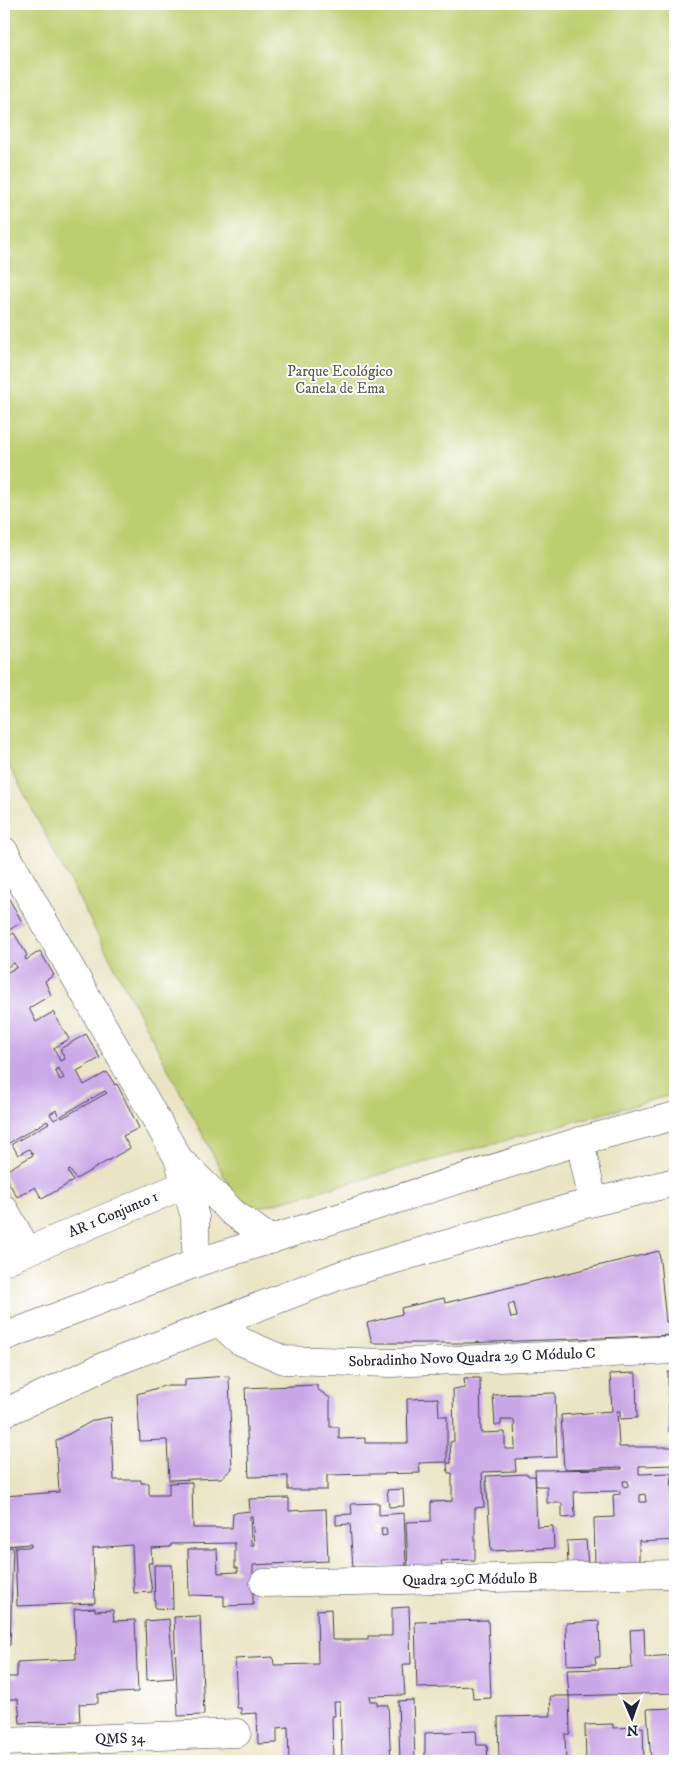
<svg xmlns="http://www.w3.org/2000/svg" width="679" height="1765" font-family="'IM FELL DW Pica',serif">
<rect width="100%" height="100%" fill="#fff"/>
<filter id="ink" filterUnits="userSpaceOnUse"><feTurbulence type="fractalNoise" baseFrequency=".02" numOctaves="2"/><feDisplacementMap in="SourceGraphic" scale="10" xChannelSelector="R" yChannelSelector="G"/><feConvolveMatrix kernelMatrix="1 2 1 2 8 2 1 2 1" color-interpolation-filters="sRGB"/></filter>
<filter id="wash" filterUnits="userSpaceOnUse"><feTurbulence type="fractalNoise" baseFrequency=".0096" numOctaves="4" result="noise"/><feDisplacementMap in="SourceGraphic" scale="20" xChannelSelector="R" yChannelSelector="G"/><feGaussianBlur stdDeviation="1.12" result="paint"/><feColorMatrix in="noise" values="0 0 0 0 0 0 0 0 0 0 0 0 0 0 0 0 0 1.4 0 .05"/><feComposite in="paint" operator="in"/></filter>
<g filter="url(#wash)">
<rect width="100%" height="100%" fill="#eae4c4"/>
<path fill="#bdce70" stroke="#707856" d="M4,4H675V1094L243,1212L4,756Z"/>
<g id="blocks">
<path fill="#caa8e7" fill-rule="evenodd" d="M7,895L22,922L4,933V897Z
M14,933L27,955L25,957L26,960L40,951L54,975L45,981L51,995L29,1008L36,1022L53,1012L69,1039L54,1048L60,1061L65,1059L60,1049L86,1034L100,1058L77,1071L84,1085L107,1072L115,1085L117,1084L139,1128L123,1136L130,1148L76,1179L70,1170L68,1171L73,1181L42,1199L35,1187L17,1197L4,1174V1172L33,1155L29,1149L18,1155L12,1144L49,1123L47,1121L4,1146V974L17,967L14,963L4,969V939ZM58,1068L64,1078L60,1080L55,1070ZM105,1091L107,1093L62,1118L61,1116ZM56,1110L59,1117L54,1120L50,1114Z
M659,1251L666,1322H675V1335L468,1343H372L367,1323L402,1314L401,1308L444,1298L445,1303ZM514,1303L517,1317L511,1318L508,1305Z
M668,1372H675V1432H669Z
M636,1373L637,1418L620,1419V1411H617L619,1447H675V1465L639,1466V1474L671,1473L675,1540L642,1542L639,1540V1564L595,1565L594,1518L614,1517L613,1495L620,1494V1491L574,1492L575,1517L562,1518V1503H547V1486H536L535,1470L622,1469V1467L564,1469L561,1415L612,1411L610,1374ZM623,1481H628V1486L624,1487ZM645,1494L646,1502H640V1495Z
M229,1376L232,1469L221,1478L169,1480L167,1440L140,1441L137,1394L164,1386H185V1379Z
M464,1378H480L481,1433L505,1432V1449H515L514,1420H501V1425H495L493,1395L555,1393L557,1457L515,1459L516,1471L482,1472L484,1507L475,1508V1560L441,1561L442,1567L408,1568L406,1522L431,1521V1502L452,1501V1473H448L447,1463H451L450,1442L454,1441L453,1389L465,1388Z
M317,1385V1389L330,1398V1427H339V1439L365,1438V1443H408L407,1399L438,1398L439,1416H447V1462L419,1463L420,1473L327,1475V1490H288V1476L249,1477L245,1388Z
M111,1417L114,1480H141V1483H149V1495H169V1483L192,1482L193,1528H232L233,1513L250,1511L249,1499L289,1498V1511L326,1509L328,1561L253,1565V1605L224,1606V1596L189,1595L188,1549H217L218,1573L238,1572V1568H235V1543L171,1544V1547L151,1548L152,1563H148L152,1592L134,1593L132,1545L93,1548L95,1603L17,1606L15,1547H31V1544L4,1546V1496L59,1492L56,1441L94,1420ZM250,1516H252L254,1545H251Z
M528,1474V1476H535L537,1527L553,1526L554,1548L491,1551L486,1476Z
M403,1489L404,1506L389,1507L387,1490Z
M379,1503V1515L404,1513L406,1566L353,1568L350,1524L336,1525V1515L352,1514L351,1504ZM381,1528H386L387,1535L382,1536Z
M586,1540L588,1565L568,1566L567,1541Z
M13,1547L10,1645H4V1548Z
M154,1565H172L173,1609L155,1608Z
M409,1607L411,1664H403L405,1695L369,1696L370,1701H377V1705H388L391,1761H336V1757L342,1756L340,1702H334L335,1716H332L333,1761H289L288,1727L277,1728V1743L258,1744L257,1713L241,1714V1708H237L235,1659L273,1657L274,1665L318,1664L317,1610L331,1609L332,1640H368V1636H392V1608Z
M95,1608V1611L113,1610L114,1621L135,1620L138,1692L98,1694V1703L79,1704L80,1721L20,1723L18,1699H6V1677H17V1662L76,1659L74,1609Z
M200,1616L204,1715L178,1716L174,1617Z
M169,1619L174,1678L147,1680L145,1621Z
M488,1620L491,1698L473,1699L472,1686L417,1688L415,1622Z
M599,1621L600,1657H595L596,1664L567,1665L566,1623Z
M644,1629L645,1657L675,1655V1693L569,1696L567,1670L632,1668L630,1630Z
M550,1696H569L570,1734H565L566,1761H499L498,1717L551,1716Z
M413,1700L415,1761H400L398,1701Z
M675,1708V1761H651L647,1709Z
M613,1724V1728L643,1727L644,1761H586L585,1725Z
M476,1731L477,1745H487L488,1761H425V1733Z"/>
</g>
</g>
<g filter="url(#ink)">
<use href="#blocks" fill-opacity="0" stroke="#403f50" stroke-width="1"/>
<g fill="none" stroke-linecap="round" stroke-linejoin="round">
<defs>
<path id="minor" d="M4,851L178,1158L195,1217L196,1263
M186,1166L232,1212L271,1240
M4,1209L27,1250
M4,1261L198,1179
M219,1322L240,1341L284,1360L391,1363L675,1350
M264,1583L675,1574
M4,1742L237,1733"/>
<path id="major" d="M580,1141L593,1202
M4,1337L196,1263L580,1141L675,1116
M4,1413L107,1365L341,1275L570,1208L675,1182"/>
</defs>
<use href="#minor" stroke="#403f50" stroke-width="29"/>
<use href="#major" stroke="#403f50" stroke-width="29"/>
<use href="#minor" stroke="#fff" stroke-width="28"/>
<use href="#major" stroke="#fff" stroke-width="28"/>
</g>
</g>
<g text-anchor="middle" stroke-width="4" stroke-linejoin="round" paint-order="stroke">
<g font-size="15" fill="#585e4e" stroke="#fff">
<text x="340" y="376">Parque Ecológico<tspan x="340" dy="17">Canela de Ema</tspan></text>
</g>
<g font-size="15" fill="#22223b" stroke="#fff">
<text transform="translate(113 1214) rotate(-23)" y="5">AR 1 Conjunto 1</text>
<text transform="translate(472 1357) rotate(-2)" y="5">Sobradinho Novo Quadra 29 C Módulo C</text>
<text transform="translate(470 1579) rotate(-1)" y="5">Quadra 29C Módulo B</text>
<text transform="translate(120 1738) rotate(-2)" y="5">QMS 34</text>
</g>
</g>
<rect width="679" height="1765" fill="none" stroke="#fff" stroke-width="20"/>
<g transform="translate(632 1718) rotate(178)" stroke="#ffffff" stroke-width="4" paint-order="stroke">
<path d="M0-4L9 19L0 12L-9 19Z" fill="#22223b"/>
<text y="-8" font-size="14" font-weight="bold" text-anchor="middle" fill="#22223b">N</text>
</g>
</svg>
